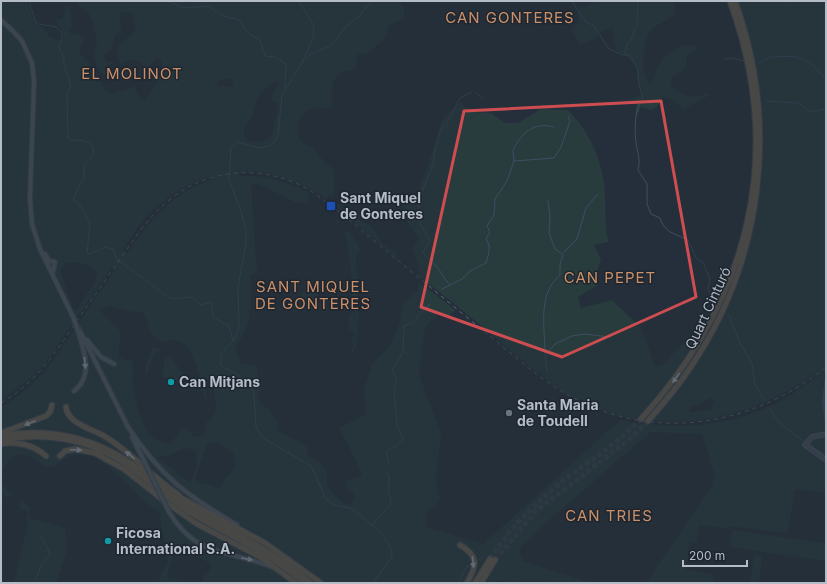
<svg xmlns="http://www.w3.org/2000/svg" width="827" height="584" font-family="Inter,sans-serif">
<rect width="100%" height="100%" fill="#252f3b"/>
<path fill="#283c3d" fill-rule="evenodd" d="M1,1H27L35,23L45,29L49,36L60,41L64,36L63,30L54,20L62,19L65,10L69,6L72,25L69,33L85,37L80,48V54L87,61L106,91L113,93L134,87L140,99L144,101C153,88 165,77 161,59L157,57L148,68L133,59L122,64L120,63C111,38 127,44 136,30L133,13L123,12L120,14L121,32L115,35L111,49L103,56L107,62H112V64L103,67L106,71L118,73L125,69L127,73L124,76L103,74L98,69L94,56L97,41L93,21L87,11L80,7L77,1H399L404,7V18L390,25L384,40L366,54L359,53L357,55L356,67L353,70C330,69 331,91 332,107C305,109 296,109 299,140L313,148L326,164L334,169V196L329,195L326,199C301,181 272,170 240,172V176C266,175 288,182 310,194L308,204L295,202L256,183L251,185L257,272L250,276C251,302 254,325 235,346L241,364L256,365L261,390L257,392L259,402L269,409L279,426L277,430L308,447L306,453L327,469V486L342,502L351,505L355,495L346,487V481L362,475L348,444L339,428L366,414L364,389L372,364L389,347L399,325L403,304L417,291L419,282L455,310L446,318L439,313L425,328L419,375L441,433L436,481L440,499C434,511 421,510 427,527L483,544L620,420C694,435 759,423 818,376L816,373C744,424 654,440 573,397C549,383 527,364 505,346C477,322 448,298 418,276L419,267L412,249L419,239L408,224L404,205L419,196L420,184L427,168L442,120L460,102L471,112L491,113L505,123H518L541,109L568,110C591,133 604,164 605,196C606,211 604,228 609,242L594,245L601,260L597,271L598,285L578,297L581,308L612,300L642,329L655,366C669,366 671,352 682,345C686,343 690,344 693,341C705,332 710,314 716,302C749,236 762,146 747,74C742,49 735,25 726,1H826V368L823,386L826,433V493L795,489L788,533L728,526L727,528L699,525L697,542H690L686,570L713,574L714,583H646L713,484L714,473L702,434L651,432L549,520L519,549L523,561L592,583L523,581C515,584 506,581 497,580L495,583H203V577L211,569L210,563L196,556L199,552L184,542L182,546L172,548V562L167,573L168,577L176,579L179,583H158L162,572L168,563L159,511C131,498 101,438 64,459C60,461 56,466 52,468C42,466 34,457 24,455C10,453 0,469 2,482C4,489 9,493 14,496L9,495L7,497L1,494V407L17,397L44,373L115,270L112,267L44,365L31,378L1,400ZM230,78L234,82L231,87L217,85L218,81ZM276,80L279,83L271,96L274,102L279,103L272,135C267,143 250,145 244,136V128L252,117L257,99L262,92ZM214,176V179C173,192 151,219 127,253L123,251C141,216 174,185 214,176ZM77,262L91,266L97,273L95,281L77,310H74L72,306L60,269L66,263ZM109,306L127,311L142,312L147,321L149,331L162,343C193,327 199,379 205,399L208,402L203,382L207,379L213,381L216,407L212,420L205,423L206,430L203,436L194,437L190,435L202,431L204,429L192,433L186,428H183L170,444C162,442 153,440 148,433C141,423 134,396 133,384C133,375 134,368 132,359L128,361L118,357L121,332L100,311ZM710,398L714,401L711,410L689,412L690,407L701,404ZM212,443L220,444L234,454L235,464L232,472L226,477L220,489L205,483L202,484L195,479L207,444ZM185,448L195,450C199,463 195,472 190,483L157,457L170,455Z
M598,1H674L675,13C669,21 659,22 652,29C643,38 638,76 651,84C655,78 655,72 658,66C664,54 685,39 698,47L697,49L687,55L686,67L672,78L671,86C679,93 689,99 700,96C704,95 706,93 710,94L708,96L684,109L668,98L662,97L657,107L651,110L641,107L639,112L635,114L637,102H622L642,95C632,72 644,64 616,50L612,27L598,34V38L580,44L572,30L579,23L578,10Z
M337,204L364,223L369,224L376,231L378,238L388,248L396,251V257L336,207Z
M346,230L351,234L361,250L356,256L359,319C356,330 360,342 353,352H351L353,347L351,340L355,334L349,329V315L355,311L353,307L349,304L353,289L349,253L345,234Z
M318,291V301H300L301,292Z
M153,347L158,348L162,352L155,351L146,376V365Z
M170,356L183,374L186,391H184L183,380L176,381L162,377L165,358Z
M21,500L30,507L29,518L65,528L67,550L56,583H14L28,522L26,521L28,511L21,509L18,505Z
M732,530L826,543V561L729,547Z
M754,555L762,557L759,583H750Z"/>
<path fill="#3c4e63" d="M826,368V433L822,401Z"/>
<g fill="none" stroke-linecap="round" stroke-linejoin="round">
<path stroke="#3c4e63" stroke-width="1" d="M29,1L36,23C43,27 63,23 62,36C62,41 58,43 59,48L64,58V66L71,86L67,94L68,138L72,141C82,138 98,142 92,156C90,160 86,163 84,166V177L73,199L81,207L90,224L87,253L89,254L105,247L113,249L117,259L168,297L172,299L192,297L201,305L211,302L213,317L229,326L233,340
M167,1L184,8L208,6L223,16L239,20L248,33L260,40L265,56L275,57L286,64L285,89
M299,1L314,26L313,39L302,62
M372,1L358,17L346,26L332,45L313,53L304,60L282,95L278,135L274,143L270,146L259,148L238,142L231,147L229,179L240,209L246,229V243L238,287L239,329L233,341L221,354V366L238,375L251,385L254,394L256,427L263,438L311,466L326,499L334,505L350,508L355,511C367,521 393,539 392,557L373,583
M572,1L585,21L594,26L609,49L623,55H629L638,68L639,85L643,98C635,107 634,130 636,142C637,153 641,159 638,170L647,184V204L651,214L660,218L663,225L670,232L688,240L696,258L703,262L710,280L708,289L715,303
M790,2L792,1
M625,54L627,44L631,41L635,28L637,26L638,1
M725,59L731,58L744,61
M758,63C765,63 766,57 772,57C787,56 801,55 813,65C818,69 821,75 826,79
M476,93L483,99
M766,101L799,103L810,112L826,109
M514,161L513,150C521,134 533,121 554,127
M563,253L577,239L586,208L597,195
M449,284C444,278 441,272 436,266C432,260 426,259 423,252L430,241L420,223L418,211L420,197L433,164L435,150L441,129L448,121L460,98L471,92
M442,289L462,279L470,271L486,263C488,255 492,247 486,239L490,232L487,226L494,215L495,199L507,181L514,161L554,158L561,147L570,121L568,116
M729,315L739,341L752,364L755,385L765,401
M545,355C545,328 537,294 560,275V264L563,255L555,249L549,233L550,216L548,201
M547,371L545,355L555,344L572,336L585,334L609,337L643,320
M769,408C778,427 808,443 826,456
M389,464L386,452L398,445L403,439L397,425L394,389L397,379L392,371L403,352L404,326L412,323L430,304
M372,526C376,518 391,507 391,502C391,498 388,494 388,490C389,483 391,479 387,472
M479,560L484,556
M460,580L465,569L470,565
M33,583C39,577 38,569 43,562C46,558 50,558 49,552C48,546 43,543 41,537"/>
<path stroke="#3a4450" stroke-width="5" stroke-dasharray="5 2.5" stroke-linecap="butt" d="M490,559C511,525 540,499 571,475C595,457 620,441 641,419
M495,560L535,512L630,439L648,421"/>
<defs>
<path id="secondary" d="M826,434L812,437L805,445L826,460"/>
<path id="primary" d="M1,20L13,31L22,41L32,63L34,82L30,198L32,224L40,249L74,319
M45,254L49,261L55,262L53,271
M79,329L128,427
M87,340L101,357L114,364
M74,391C94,376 84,351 78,331
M128,427C161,477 186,495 237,525
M132,437L142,457
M169,512C197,559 229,549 272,567"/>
<path id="motorway" d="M66,407C67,423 92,429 104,436C131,452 152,477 179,495
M641,419C749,300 786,155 730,1
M648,421C662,405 676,389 688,371C763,263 780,125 735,1
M1,433L46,416L50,412L52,405
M1,436C50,426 99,439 139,469C156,482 173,497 192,509C210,520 230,529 248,540C270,552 291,567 311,583
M1,440C44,431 89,439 126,464C148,480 168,499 191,513C209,525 229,533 247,544C268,555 287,568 305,583
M1,444C17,441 34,445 46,456
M60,456L65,451L75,449L95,453L104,458L124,469L167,503L197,524L262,558L296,583
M176,495L265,543L321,583
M460,545C479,556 477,565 467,583
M475,583L490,559
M481,583L495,560"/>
</defs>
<use href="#secondary" stroke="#575f69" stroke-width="5.5"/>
<use href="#primary" stroke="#424a54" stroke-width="6"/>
<use href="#motorway" stroke="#444c56" stroke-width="7"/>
<use href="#secondary" stroke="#47505e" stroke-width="3.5"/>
<use href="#primary" stroke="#57606b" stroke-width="4"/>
<use href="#motorway" stroke="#716556" stroke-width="5"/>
<path stroke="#5b6572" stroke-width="1" stroke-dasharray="4 4" stroke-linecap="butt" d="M1,403C35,383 55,354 76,322C90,302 104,282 118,262C149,216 176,179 236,173C264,171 291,178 314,193C338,210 360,229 383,248C418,277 454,307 490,336C520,361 550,388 586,404C667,441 758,422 826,367"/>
<defs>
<path id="primary-bridge" d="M74,319L78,331
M142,457L169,512"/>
</defs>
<use href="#primary-bridge" stroke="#424a54" stroke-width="6" stroke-linecap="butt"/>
<use href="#primary-bridge" stroke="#57606b" stroke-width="4"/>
</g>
<defs><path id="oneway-solid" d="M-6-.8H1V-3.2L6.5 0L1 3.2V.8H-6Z"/></defs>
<g fill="#a1aab5">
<use href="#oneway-solid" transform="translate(85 363) rotate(84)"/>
<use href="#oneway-solid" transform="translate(247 559) rotate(11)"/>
</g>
<g fill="#adb3bc">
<use href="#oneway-solid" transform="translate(676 378) rotate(126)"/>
<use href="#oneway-solid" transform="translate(30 423) rotate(158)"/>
<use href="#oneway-solid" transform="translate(76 450) rotate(2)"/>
<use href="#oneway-solid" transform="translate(130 455) rotate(-141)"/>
<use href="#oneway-solid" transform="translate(473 562) rotate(83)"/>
</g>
<path d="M0 0H827V584H0ZM661,101L696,297L562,357L421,307L464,111Z" fill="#252f3b" fill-opacity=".55" fill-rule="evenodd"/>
<path fill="none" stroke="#ce4d50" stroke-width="3" stroke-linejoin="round" d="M661,101L696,297L562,357L421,307L464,111Z"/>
<rect fill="#1a4fb4" stroke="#1e2630" stroke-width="1.5" x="326" y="201" width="10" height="10" rx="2"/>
<g fill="#0f9aa8" stroke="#1e2630" stroke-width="1.5">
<circle cx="171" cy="382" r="4"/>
<circle cx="108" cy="541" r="4"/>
</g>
<circle fill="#6b7280" stroke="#1e2630" stroke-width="1.5" cx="509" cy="413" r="4"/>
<g text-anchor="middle" stroke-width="3" stroke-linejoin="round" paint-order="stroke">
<g font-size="14" font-weight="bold" fill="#b4bcc7" stroke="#1e2630" text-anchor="start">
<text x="340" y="203">Sant Miquel<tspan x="340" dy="16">de Gonteres</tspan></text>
<text x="179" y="387">Can Mitjans</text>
<text x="517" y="410">Santa Maria<tspan x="517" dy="16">de Toudell</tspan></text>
<text x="116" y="538">Ficosa<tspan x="116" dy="16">International S.A.</tspan></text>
</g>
<g font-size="14" fill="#b4bcc7" stroke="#1e2630">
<text transform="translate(708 308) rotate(-65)" y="5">Quart Cinturó</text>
</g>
<g font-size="15" letter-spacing="1" fill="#cc9069" stroke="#1e2630">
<text x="510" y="23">CAN GONTERES</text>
<text x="132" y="79">EL MOLINOT</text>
<text x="610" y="283">CAN PEPET</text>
<text x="313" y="292">SANT MIQUEL<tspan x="313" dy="17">DE GONTERES</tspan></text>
<text x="609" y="521">CAN TRIES</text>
</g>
</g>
<rect width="827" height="584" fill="none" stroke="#b4bcc7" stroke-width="4"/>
<path d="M683 560v6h64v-6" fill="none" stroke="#b4bcc7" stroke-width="2"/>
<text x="689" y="560" font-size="12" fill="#b4bcc7" stroke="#1e2630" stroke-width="3" paint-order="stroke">200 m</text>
</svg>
